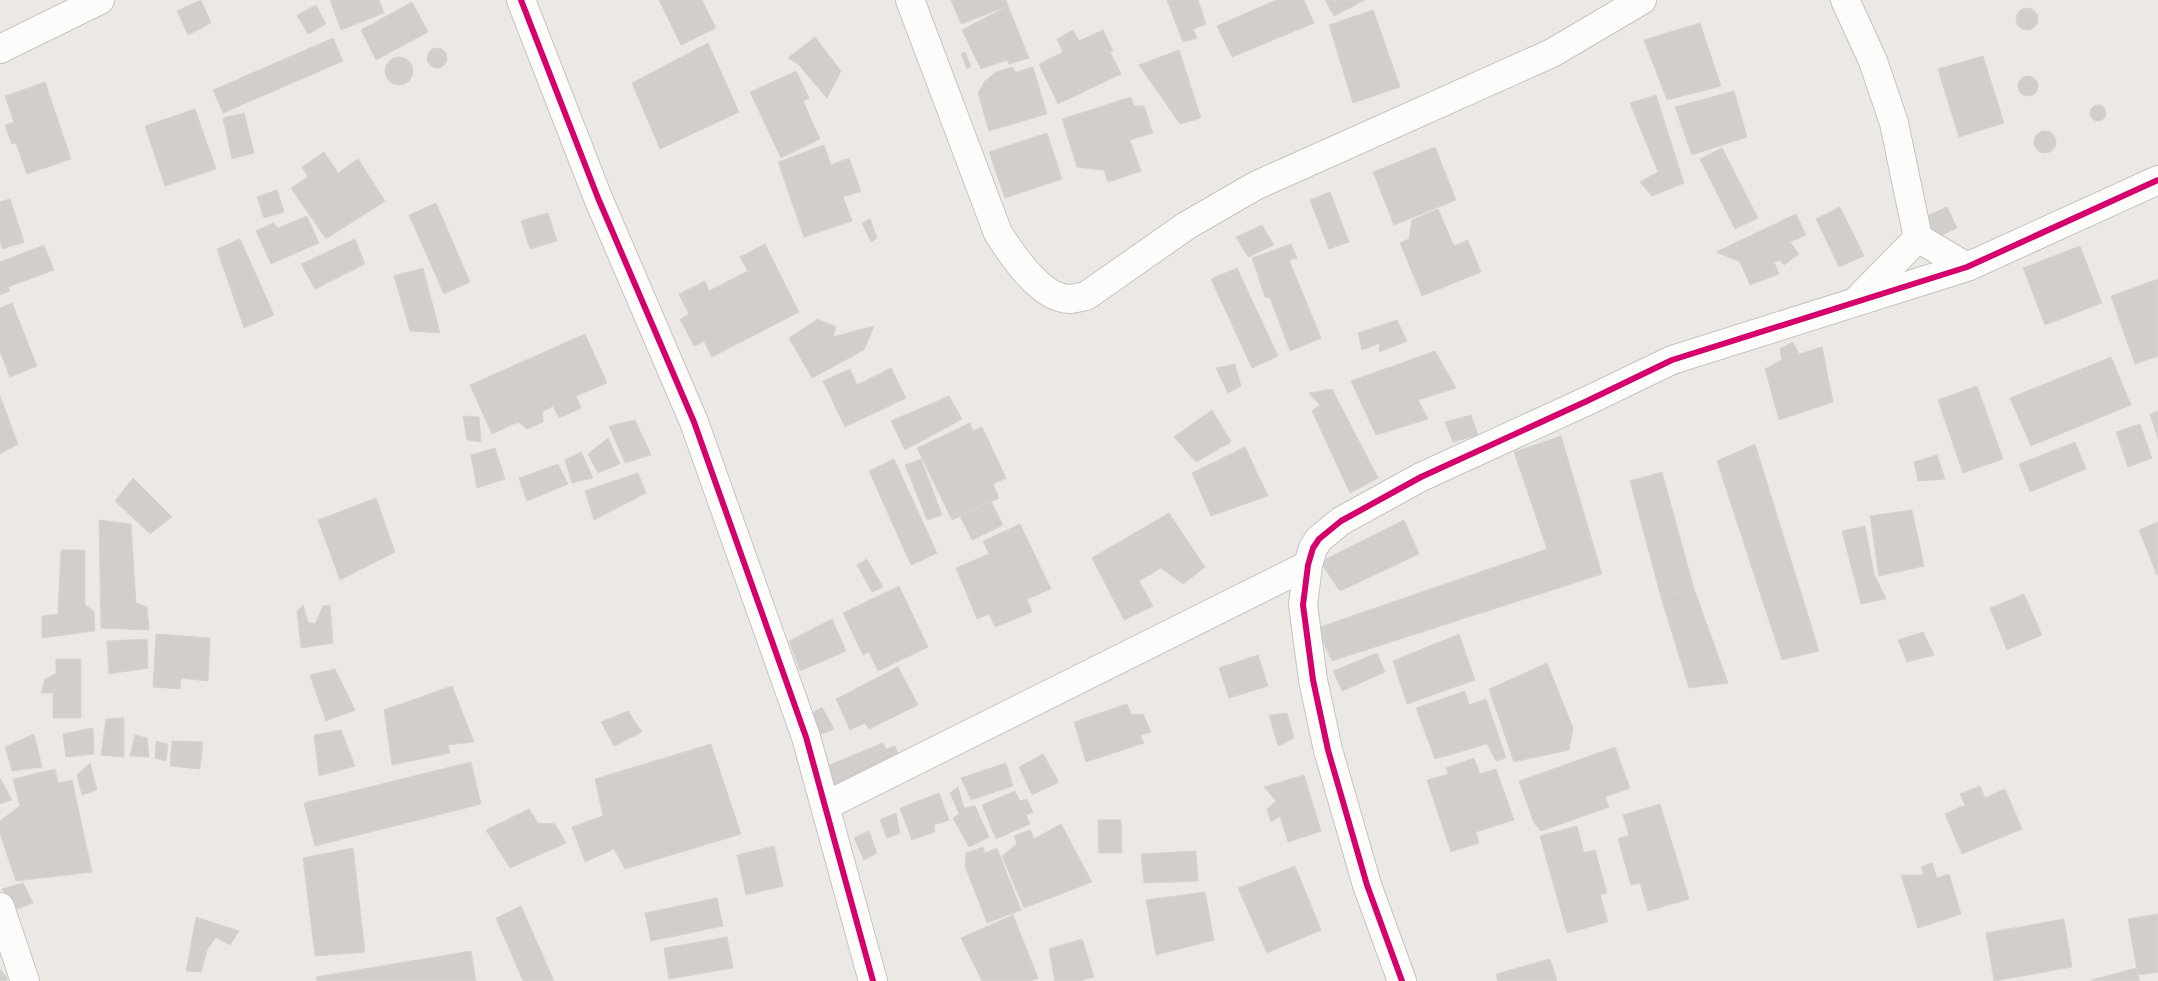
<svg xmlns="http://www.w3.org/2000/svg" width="2158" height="981" font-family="'Space Grotesk',sans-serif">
<rect width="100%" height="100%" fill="#ece8e4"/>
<path fill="#d1cecb" stroke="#d7d4d0" d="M201,0L211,23L188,35L177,11Z
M330,0H379L384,13L341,30Z
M659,0H702L716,28L681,45Z
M951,0H1006L1008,6L961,24Z
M1167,0H1198L1206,24L1193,29L1197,38L1183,42Z
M1276,0H1304L1314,23L1232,57L1217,26Z
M1325,0H1365L1334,16Z
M412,2L428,32L376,60L361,30Z
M316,5L326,24L308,34L297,15Z
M1008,6L1029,58L1009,64L1007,60L981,69L962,30Z
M2016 19a11 11 0 1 1 22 0a11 11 0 1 1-22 0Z
M1373,10L1400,87L1353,103L1329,25Z
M1700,23L1721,86L1667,100L1644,40Z
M1073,30L1079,41L1103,30L1113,51L1110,52L1121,74L1058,104L1039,64L1063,52L1057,39Z
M815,37L841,71L827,98L798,64L788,58Z
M333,38L343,61L223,113L213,90Z
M708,43L739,112L660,149L632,83Z
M427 58a10 10 0 1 1 20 0a10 10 0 1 1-20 0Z
M1179,50L1201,118L1180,124L1139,65Z
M965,52L971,66L967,69L961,54Z
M1983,56L2004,123L1959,137L1938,69Z
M385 71a14 14 0 1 1 28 0a14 14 0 1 1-28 0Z
M1012,67L1016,72L1033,67L1047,114L989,131L978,93L985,81L996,72Z
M796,71L809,98L803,101L820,139L781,158L750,92Z
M2018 86a10 10 0 1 1 20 0a10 10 0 1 1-20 0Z
M45,82L71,159L27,174L16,143L12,144L5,125L14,122L5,96Z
M1734,91L1747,137L1692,155L1675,107Z
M1656,95L1684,183L1652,196L1640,182L1658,172L1630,103Z
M1131,97L1134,106H1144L1153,133L1130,140L1141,171L1108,182L1104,170L1077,167L1062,119Z
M2090 113a8 8 0 1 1 16 0a8 8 0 1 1-16 0Z
M195,109L216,169L165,186L145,126Z
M244,113L254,153L232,159L223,118Z
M2034 142a11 11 0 1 1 22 0a11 11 0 1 1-22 0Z
M1047,133L1062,179L1005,198L989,152Z
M824,145L831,165L849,158L861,191L843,197L852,221L804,237L778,162Z
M1435,147L1456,200L1394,225L1373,172Z
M1722,148L1758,218L1735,229L1700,159Z
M324,152L338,173L358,159L385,201L326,239L291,188L308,177L302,167Z
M277,190L284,212L264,218L257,197Z
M1330,192L1349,242L1329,249L1310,200Z
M10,199L24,242L2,249L0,241V202Z
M436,203L470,282L444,294L409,215Z
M1840,207L1864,256L1839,267L1816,219Z
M1947,207L1957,228L1931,240L1922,218Z
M1438,209L1454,246L1468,240L1481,272L1422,296L1400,243L1409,239L1412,220Z
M548,213L557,241L530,249L521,221Z
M1796,214L1806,235L1790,242L1799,254L1784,265L1780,260L1774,262L1779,274L1750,285L1740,262L1716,252Z
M307,216L319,243L271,264L256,231L273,223L278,228Z
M870,219L877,238L871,242L862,223Z
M1262,225L1274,245L1248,257L1236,237Z
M240,239L274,315L244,328L217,249Z
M355,239L365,264L315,289L301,264Z
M765,244L799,312L712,357L704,341L694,346L680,319L689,314L679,294L705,281L709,291L748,271L740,257Z
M1291,244L1297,258L1289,260L1321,338L1290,351L1270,298L1265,297L1252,258Z
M44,245L54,270L8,287L10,291L0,295V262Z
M2080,246L2102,303L2045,325L2023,268Z
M423,268L440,333L410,331L394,276Z
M1237,268L1278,356L1252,368L1211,279Z
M2158,279V356L2135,364L2111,296Z
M12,303L37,366L10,377L0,352V308Z
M818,319L836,327L833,337L874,326L864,350L812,378L789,338Z
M1397,320L1407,341L1379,352L1380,343L1362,350L1358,333Z
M585,334L607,383L576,396L581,408L559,418L553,406L542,412L543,422L527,429L518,422L492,434L470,385Z
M1793,342L1799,354L1822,347L1833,402L1779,420L1765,369L1782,360L1780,349Z
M1435,351L1456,388L1418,400L1428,419L1376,435L1351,381Z
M2111,357L2131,405L2031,446L2010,398Z
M1235,364L1241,386L1228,393L1216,368Z
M891,368L906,398L845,427L823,381L850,369L857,385Z
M1977,386L2003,459L1963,473L1938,400Z
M1332,389L1378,478L1350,493L1312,411L1320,405L1309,393Z
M0,396L18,444L0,454Z
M949,396L962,419L905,450L891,421Z
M1212,410L1231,442L1196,462L1174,437Z
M2158,411V439L2150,414Z
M1471,415L1478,435L1453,442L1445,422Z
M463,416L479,417L481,442L467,440Z
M635,420L651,455L625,463L609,426Z
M970,423L973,431L982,427L1006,478L993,484L999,498L952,520L917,448Z
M2140,424L2152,458L2128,467L2116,432Z
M1561,436L1602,574L1332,661L1317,628L1547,549L1514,452Z
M608,438L620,464L598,473L588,454Z
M2075,442L2086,469L2030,492L2019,464Z
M1755,444L1819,651L1782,660L1717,461Z
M1245,447L1268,496L1211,516L1192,473Z
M495,448L505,479L477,488L471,455Z
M581,452L593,478L572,483L565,460Z
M1937,455L1945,479L1918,481L1914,462Z
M894,459L937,553L911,565L869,471Z
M921,459L942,515L927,520L905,465Z
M558,464L568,484L527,501L519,478Z
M1662,472L1694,589L1661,597L1630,481Z
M638,473L646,493L594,520L585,491Z
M133,478L172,517L150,534L115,501Z
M376,498L395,552L340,580L318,520Z
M991,501L1003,525L972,540L960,516Z
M1912,510L1924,566L1879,576L1870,516Z
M1169,513L1205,567L1183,584L1161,568L1139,581L1153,606L1124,620L1092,558Z
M99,520L131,524L136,603L147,607L149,630L101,628Z
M1404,520L1419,554L1340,591L1320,562Z
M2158,522V574L2157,575L2139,530Z
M1020,524L1051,589L1027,599L1032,612L995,627L989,614L977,619L956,568L989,554L983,541Z
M1865,526L1874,574L1886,599L1861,604L1842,531Z
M61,550H85V605L94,611L95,631L42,638V616L58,614Z
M867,559L883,587L872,592L857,565Z
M899,586L928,647L878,671L869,652L863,655L843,613Z
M1694,589L1728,683L1689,688L1661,597Z
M2024,594L2042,635L2007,650L1990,608Z
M303,605L308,622L315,624L323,606L330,605L333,643L301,648L297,611Z
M832,619L846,651L800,671L789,641Z
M1923,632L1934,655L1907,662L1898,640Z
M156,634L210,638L208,681L181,678L180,689L153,687Z
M1459,634L1475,680L1407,704L1393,661Z
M147,639L148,668L109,674L107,641Z
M1377,653L1385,672L1342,691L1333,671Z
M1258,655L1268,686L1229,698L1219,668Z
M56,659H81V718H53V693H41L45,679L56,674Z
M1547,663L1573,728L1569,750L1514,762L1489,689Z
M898,667L918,705L869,729L865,723L850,730L836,699Z
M335,669L355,710L326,721L310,675Z
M452,686L474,742L448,745L450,753L392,765L384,710Z
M1465,691L1469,705L1486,699L1506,758L1496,761L1487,744L1435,759L1416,708Z
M1127,704L1132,715L1143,714L1151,732L1140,735L1144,743L1086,762L1074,722Z
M822,707L834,729L816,736L808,716Z
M628,711L642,732L614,746L601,722Z
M1287,713L1294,738L1278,746L1269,715Z
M124,718V757L101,755L106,719Z
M93,728L94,754L66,757L63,734Z
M341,730L355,766L319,776L314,735Z
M34,734L42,767L12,771L5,747Z
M135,735L147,738L149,757L130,756Z
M156,741L168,744L166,761L155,758Z
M172,741L203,742L200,769L170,766Z
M883,743L886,749L895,746L901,760L836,787L827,766Z
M711,744L741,834L625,869L614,849L585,862L572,827L603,816L595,779Z
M1615,747L1630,788L1605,797L1609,807L1541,831L1534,823L1519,781Z
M1043,754L1059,782L1032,795L1019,767Z
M1474,758L1480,774L1496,769L1514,820L1476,832L1479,843L1451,852L1427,780L1448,774L1446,768Z
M471,762L481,804L315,846L304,803Z
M90,763L97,790L82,795L77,775Z
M1006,763L1013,786L971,800L961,778Z
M55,769L58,783L72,780L92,872L16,881L0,834V821L20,806L13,779Z
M1304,775L1321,831L1288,842L1280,816L1271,822L1267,809L1276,801L1264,787Z
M0,778L12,800L0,804Z
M1980,786L1985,798L2005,789L2022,829L1962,854L1945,814L1965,805L1960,794Z
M958,787L964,808L975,806L989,837L969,847L953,818L959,814L950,793Z
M1015,791L1020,801L1027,799L1033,812L1026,815L1030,824L996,839L982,805Z
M939,793L949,820L934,825L935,832L912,840L900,808Z
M1660,804L1689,899L1648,911L1640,883L1631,885L1618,839L1629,835L1623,815Z
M529,809L538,823L555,824L566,843L510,868L486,830Z
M896,813L900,833L887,838L880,820Z
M1098,820H1121L1122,853H1099Z
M1061,824L1092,882L1024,908L1002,856L1017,844L1014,836L1030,830L1034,839Z
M1577,826L1584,853L1595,850L1607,893L1600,895L1608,922L1567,933L1540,836Z
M869,831L877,853L864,860L854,838Z
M774,846L783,886L746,895L737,855Z
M983,847L985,853L997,848L1021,910L987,923L965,866L966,853Z
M353,848L365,952L315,956L303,858Z
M1196,851L1198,881L1144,883L1141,854Z
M1932,863L1937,878L1949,874L1961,914L1918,928L1901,875H1924L1921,867Z
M1295,866L1321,930L1267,953L1238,888Z
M23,883L33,903L12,911L2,889Z
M1205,892L1214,940L1156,955L1146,900Z
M717,898L723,926L651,941L645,913Z
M521,906L554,981H523L496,918Z
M2158,914V972L2138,975L2128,919Z
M1013,915L1038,978L1031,981H982L961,938Z
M196,917L239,931L230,945L216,937L207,950L191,945Z
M2064,919L2072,967L1994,981L1986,933Z
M727,937L733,968L669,979L664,948Z
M1082,939L1094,977L1080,981H1055L1049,949Z
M191,945L207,950L201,972L186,971Z
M471,951L476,981H317L316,977Z
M1550,959L1557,981H1498L1496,974Z
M2136,968L2140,981H2092V980Z
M0,969L8,979L5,981H0Z"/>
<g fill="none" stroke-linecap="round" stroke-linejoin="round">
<defs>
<path id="minor" d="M521,0L598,198L694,422L806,737L873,981
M910,0L998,233C1012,255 1041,300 1071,299C1076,298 1081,297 1086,296L1186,226L1255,186L1552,53L1642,0
M1845,0L1873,61L1894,123L1918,238L1967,267
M0,49L100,0
M1858,299L1918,238
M825,806L1308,565
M0,907L25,981
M1402,981L1367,885L1328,750L1313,680L1303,605L1308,565L1313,548L1319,539L1341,521L1421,477L1587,401L1672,360L1967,267L2158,180"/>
</defs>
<use href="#minor" stroke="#c5c4c5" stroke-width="30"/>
<use href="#minor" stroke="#fcfcfb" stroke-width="28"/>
<defs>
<path id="cycleway" d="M521,0L598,198L694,422L806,737L873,981
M1402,981L1367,885L1328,750L1313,680L1303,605L1308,565L1313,548L1319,539L1341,521L1421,477L1587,401L1672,360L1967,267L2158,180"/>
</defs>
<use href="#cycleway" stroke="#fff" stroke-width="9"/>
<use href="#cycleway" stroke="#d6006c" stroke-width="6"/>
</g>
</svg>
